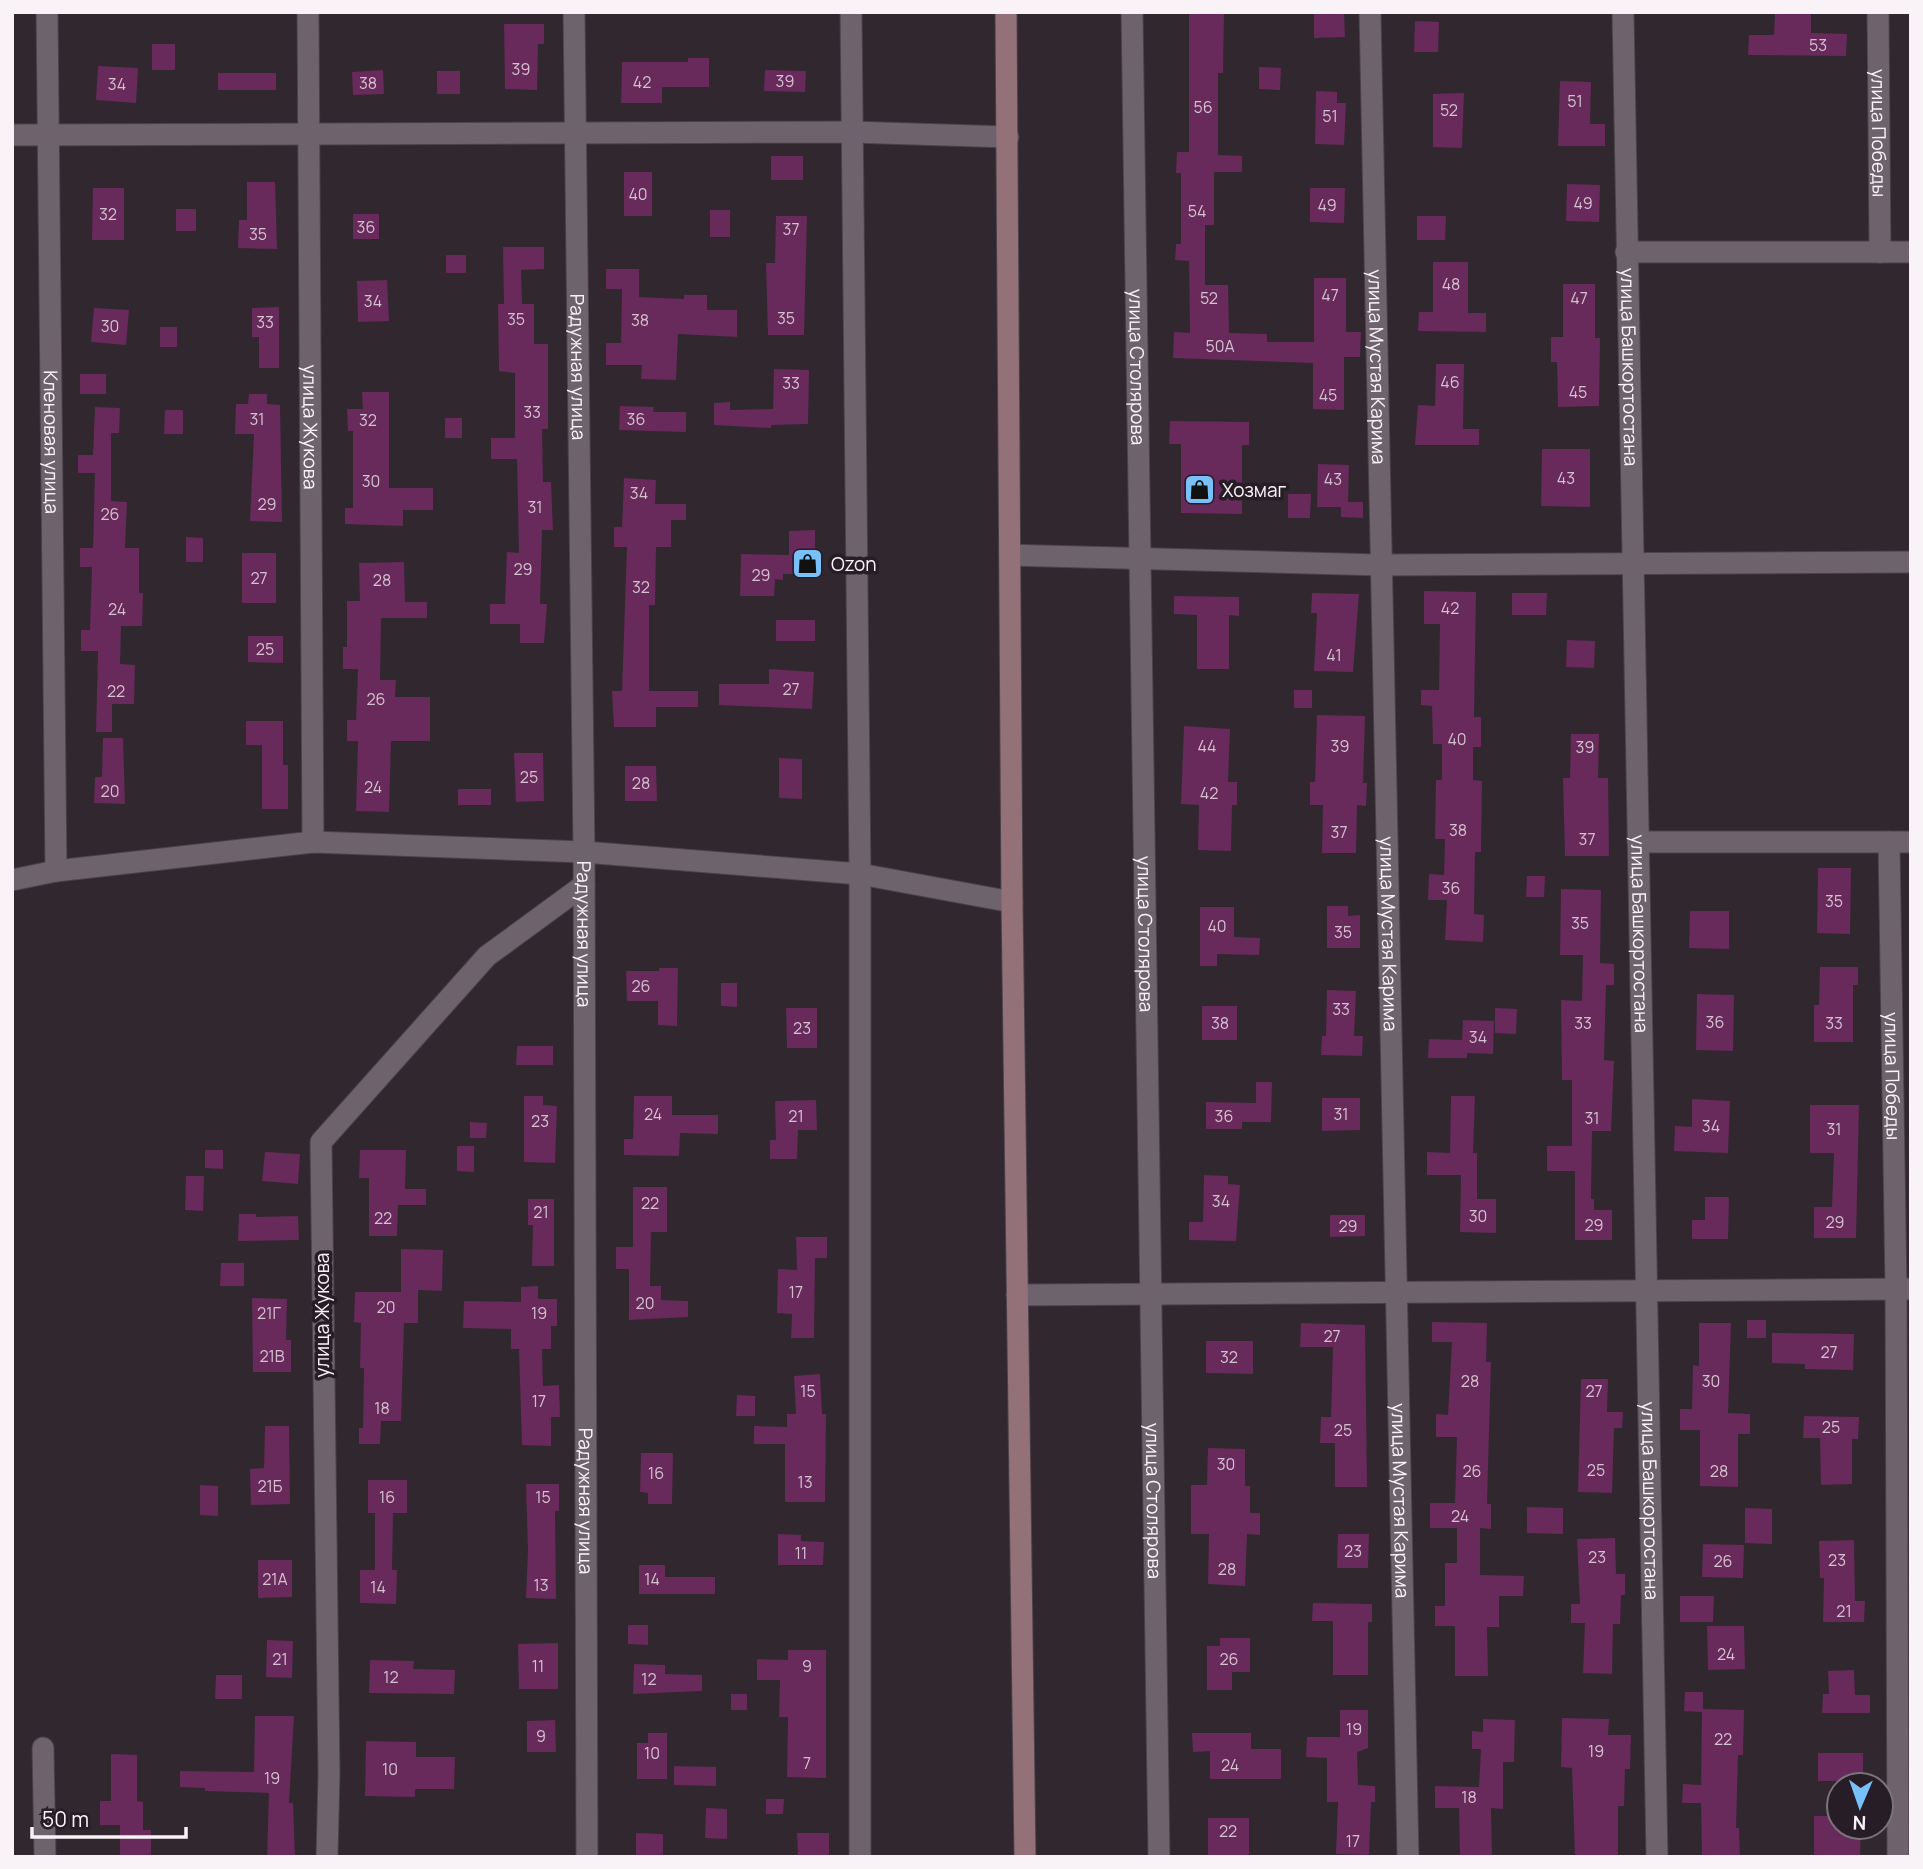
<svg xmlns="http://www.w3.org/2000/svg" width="1923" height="1869" font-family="Manrope,sans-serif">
<rect width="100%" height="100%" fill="#30272f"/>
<path fill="#672a5a" d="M1189,12H1224L1223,73H1218V155L1242,156V172H1214V225H1205V285H1228L1229,333L1267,334V342H1314V278H1346V332H1361L1360,357H1344V410L1313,409V363L1173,358L1174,332L1190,333L1189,261L1175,260L1176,244H1181V173H1176L1177,152H1189Z
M1314,12H1344L1345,37L1314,38Z
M1775,12H1811V33L1847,34L1846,56L1748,55L1749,35H1774Z
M1415,21L1439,22L1438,52H1414Z
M504,24H544V44H538L537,90L505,89Z
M152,44H175V70H152Z
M688,58H709V87H662V103H621L622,62H688Z
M98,66L138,68L136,103L96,100Z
M1259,67L1281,68L1280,90L1259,89Z
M383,70L384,94L353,95L352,72Z
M765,70L806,71L805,92L764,91Z
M437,71H460V94H437Z
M218,73H276V90H218Z
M1560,81L1591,82L1590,124H1605V146H1558Z
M1316,91L1337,92V103H1346L1344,145L1315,144Z
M1464,93L1462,148L1433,147V94Z
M771,156H803V180H771Z
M624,172H652V216H624Z
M247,182H275L277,249L238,248L239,220H247Z
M1567,184L1600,185L1599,222L1566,221Z
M93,188H124V240H92Z
M1310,188H1345L1344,223L1310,222Z
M176,209H196V231H176Z
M710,210H730V237H710Z
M353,214H379V239H353Z
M776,216H807L804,335H768L766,263H775Z
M1417,216H1446L1445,240H1417Z
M503,247H544V269L521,270L522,304H534V344H548V429H542L543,482H551L553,530H542L540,604H547L544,643H520V624H490V604H505L507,552L519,553L517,459H491V438H515V373L499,371L498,304H504Z
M446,255H466V273H446Z
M1433,262H1468V313H1486V332L1418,331L1419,312H1433Z
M606,269H639V297L684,299V295H707V310H737V337L678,334L676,380L641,379L642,365H606V343H621L622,289H606Z
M387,280L389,321L358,322L357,281Z
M1563,284H1595V338H1600L1599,406L1558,407L1557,362H1551V337H1563Z
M279,307V368H259V337H252V308Z
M94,308L129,310L126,345L91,342Z
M160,327H177V347H160Z
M1436,364H1464L1463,429H1479V445H1415L1418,405L1435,406Z
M774,369L809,370L808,424L771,425V428L714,425V403L730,402V410L773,409Z
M80,374H106V394H80Z
M362,392H389V488H433V510H403V526L345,524V508H353V431H348L347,409H363Z
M249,394H267V404L280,405L282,522L250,521L254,434H235L236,404H248Z
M620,406L654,407L653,412H686V432L619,430Z
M95,407L120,408L119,433H111V501L127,502L125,548H139V593H143L142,626H121L120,664L135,665L134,704H112V732H96L98,651H81V630H90L92,567H80V548H93L95,473H78V455H93Z
M165,410H183V434H164Z
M445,418H462V438H445Z
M1170,421L1249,422V445H1242V514L1181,513V444H1169Z
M1542,449H1590V507L1541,506Z
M1318,464L1349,465L1348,502H1363V518L1341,517V507H1317Z
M624,478L656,480L655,504H686V520H671V547H656L655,605H649V691H698V707H656V727H614L612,691H622L627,547H614V527H622Z
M1288,494H1311L1310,518H1288Z
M815,530V574H783V580L775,579L774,596H740L741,554L789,555V531Z
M186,537L203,538V562H186Z
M242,553H276V603H242Z
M404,562L405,602H427V618H381L380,680H396L395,697H430V741H391L389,812L356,811L358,741H347V720H356L358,669H343V647H347V601H360L359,563Z
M1424,591L1476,592L1474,717H1481V747H1473V780L1482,781L1481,852H1475L1474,914L1484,915L1483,942L1445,940L1447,900H1428L1429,874L1444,875L1445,839H1435L1436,780H1442V744H1433L1432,706L1421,705V690H1439L1440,624H1424Z
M1312,593L1359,594L1353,672L1314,671L1317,613H1311Z
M1512,593H1547L1546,615H1512Z
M1174,596L1239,597V616L1229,615V669H1197V615L1174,614Z
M776,620H815V641H776Z
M248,636H283V663L248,662Z
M1567,640L1595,641L1594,668L1566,667Z
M769,669L814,672L812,709L719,705V684H769Z
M1294,690H1312V708H1294Z
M1317,715L1365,716L1363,783H1367L1366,806L1357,805L1356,853H1322L1323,805H1310V782H1315Z
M246,721H283V765H288V809H262V745H246Z
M1184,726L1230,729L1228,782H1237V805H1232L1231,851L1198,850L1199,805L1181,804Z
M1571,734H1599L1598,778H1608L1609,856H1565L1563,778H1570Z
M103,738H123L125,804L94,803L95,777H102Z
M514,753H543L544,801L516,802Z
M779,758L802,759V799L779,798Z
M625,766H656L657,801H625Z
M458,789H491V805H458Z
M1818,868H1851L1850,934L1817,933Z
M1527,876H1545L1544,897H1526Z
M1561,889L1601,890L1600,963L1614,964V985H1606L1604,1060L1614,1061L1611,1131H1592L1591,1199H1594V1210H1612V1240H1575V1171H1547V1146H1572V1080H1562L1561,1000L1582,1001L1583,955H1560Z
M1327,906H1348V916L1360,915V948H1327Z
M1200,907H1234V937L1260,938L1259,955L1217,954V966H1200Z
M1690,911H1729V949L1689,948Z
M1820,967H1858V985H1853V1042H1814V1005H1819Z
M659,968H678L677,1026L658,1025V1001H627L626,971H659Z
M721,983H737V1007L721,1006Z
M1327,990L1356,991L1354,1036H1363L1362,1056L1321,1055L1322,1036H1326Z
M1697,994L1734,995L1733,1051L1696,1050Z
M1202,1006H1237V1040H1202Z
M786,1008H817V1048H787Z
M1495,1008L1517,1009L1516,1034L1495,1033Z
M1463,1020L1494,1021L1493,1054L1467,1053V1058H1428L1429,1039L1462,1040Z
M517,1046H553V1065H516Z
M1256,1082H1272L1271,1122H1242V1129H1206V1102L1256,1103Z
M524,1096H543V1105L557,1106L555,1163L524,1162Z
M634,1096H672V1115H718V1134L680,1133L679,1156L624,1155V1139H633Z
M1451,1096H1475L1473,1153H1477V1199H1496V1233L1460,1232L1461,1175H1427V1152L1450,1153Z
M1322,1098H1360V1130L1322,1131Z
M1692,1099L1730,1101L1728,1153L1674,1151L1675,1126L1692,1127Z
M816,1100L817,1130H798L797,1159H770V1140H776L775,1101Z
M1810,1105H1859L1856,1238H1814V1207H1832L1834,1153H1810Z
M470,1122L487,1123L486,1138H470Z
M457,1146H474V1172L457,1171Z
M205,1150H223V1169L205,1168Z
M360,1150H406L405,1189H426V1205H398L397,1236H369V1178H359Z
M265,1152L300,1154L298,1184L262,1181Z
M1204,1175L1228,1176V1184L1240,1185L1236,1241L1189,1240V1222H1203Z
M186,1176H204L203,1211L185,1210Z
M633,1187H667V1232H651L650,1286H661V1300L688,1301V1317L629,1320V1269H616V1247H633Z
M1705,1197H1729L1728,1239H1692V1220H1705Z
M528,1199H554V1266H532L533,1225H528Z
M239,1214H256V1217L298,1216L299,1240L238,1241Z
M1330,1215H1365V1236L1330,1237Z
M796,1237H827V1258H815L814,1338H791L792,1314L777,1313L778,1269L797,1270Z
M401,1249L443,1250L442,1291L418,1290V1323H404L401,1421H381L380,1444H359V1428H363L364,1368H360L361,1323L354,1322L355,1292H401Z
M221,1263H244V1286H220Z
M538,1286V1299H557V1326H551V1349H542L543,1386L559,1385L560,1417H551V1446L522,1445L519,1349H511V1329L463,1328L464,1301L521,1302V1287Z
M252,1298L287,1299L286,1340H291V1372H253Z
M1747,1320H1766V1338H1747Z
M1432,1322L1487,1323L1486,1362H1491L1487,1504H1491V1529L1480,1528V1575L1524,1576L1523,1596H1499V1627H1487L1488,1676H1455V1626H1435V1606H1445V1563H1457V1528H1430V1503H1455L1457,1437H1436V1414L1448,1415L1452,1342H1432Z
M1301,1323L1365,1325L1367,1487H1335V1443H1320L1321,1417H1331L1333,1347H1300Z
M1699,1323H1731L1728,1413L1750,1414V1434H1738V1487L1700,1486V1430H1680V1409H1692L1693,1365L1699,1366Z
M1772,1333L1854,1334L1853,1370L1805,1369V1364L1772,1363Z
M1206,1341H1253V1374L1206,1373Z
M820,1374L822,1414H826L825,1502H785V1444H754V1426L787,1427V1414H796L794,1376Z
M1581,1379H1608L1607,1412H1623L1622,1428H1614L1612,1493L1578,1492Z
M737,1395L755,1396V1416H736Z
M1804,1416L1859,1417L1858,1439H1852V1484L1821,1485L1820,1438H1803Z
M265,1426H289L290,1504L251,1505L250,1469L264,1468Z
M1208,1448L1245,1449V1486H1250V1513H1260V1535L1247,1534L1245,1586L1208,1584L1209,1534H1191V1485H1207Z
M641,1453H673L672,1504H648V1493L640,1492Z
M368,1480H407V1513H393L392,1570H397L396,1604L360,1603V1570H375V1513H368Z
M526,1484H559V1511H555L556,1599L526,1598L528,1550Z
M200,1485L218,1486V1516L200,1515Z
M1527,1507L1563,1508V1534L1527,1533Z
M1745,1508L1772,1509V1544L1745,1543Z
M778,1534L801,1535V1541L824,1542L823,1565H778Z
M1338,1534H1369L1368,1568H1337Z
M1615,1538L1616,1574H1625V1595H1621L1620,1624H1613L1612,1674L1583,1673L1585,1623H1571V1604H1580L1577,1539Z
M1854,1540L1855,1601H1865L1864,1622H1823L1824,1578H1820L1819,1541Z
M1703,1544L1744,1545L1743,1578L1702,1577Z
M258,1560H292V1597L258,1598Z
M639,1565H665V1577H715V1594H639Z
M1680,1596H1714L1713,1622H1680Z
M1313,1603L1372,1604V1622H1368V1675H1333V1621H1312Z
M628,1625H648V1645L628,1644Z
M1707,1626H1744L1745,1669L1708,1670Z
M1220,1638H1250V1672H1232V1690H1207V1646H1220Z
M267,1640L293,1641L292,1678L266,1677Z
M558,1643V1689H519L518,1644Z
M788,1650H826V1778L787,1777L788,1717H779L780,1680H757V1659L788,1660Z
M370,1660L414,1661L413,1669L455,1670L454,1694L369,1693Z
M634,1664L665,1665V1674L702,1675V1691L633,1694Z
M1854,1670L1855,1695H1870V1713H1822L1823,1694H1829L1828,1671Z
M216,1675H242V1699H215Z
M1685,1692H1703V1709L1744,1710L1743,1755H1738L1736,1828H1739L1740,1857H1702L1701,1803H1682L1683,1784L1701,1785L1702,1712L1684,1711Z
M731,1694H747V1710H731Z
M1340,1710H1368V1748L1357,1752L1358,1785L1375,1786V1802H1371L1369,1855L1336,1854L1338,1802H1327V1758L1306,1757L1307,1737H1340Z
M255,1716H294L289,1803H293L295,1857H267L269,1793L205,1791V1788L180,1787V1771L254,1772Z
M1562,1718L1609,1719L1608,1735H1631L1630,1769H1625L1624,1806H1618V1857H1575L1572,1768L1561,1767Z
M1483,1719L1515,1720L1514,1762H1503V1809L1491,1808L1492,1857H1460L1459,1808H1435V1786L1479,1787L1481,1749H1472V1731L1483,1732Z
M555,1720L556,1752H527V1721Z
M648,1733H667V1779H637V1743H648Z
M1192,1733H1251V1749H1281V1779H1210V1751L1193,1752Z
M366,1741L416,1742V1757H455L454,1789H415V1797L365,1796Z
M1818,1753H1863V1781H1818Z
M111,1754L137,1755V1801L143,1802V1830H151V1857H120V1825H100V1801H111Z
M674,1766L716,1767V1786L674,1785Z
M766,1799H784L783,1814H766Z
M706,1808L727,1809V1839L705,1838Z
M1814,1816H1839V1827H1861L1860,1857H1814Z
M1208,1818H1249V1857H1208Z
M636,1833L663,1834V1857H636Z
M797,1833H829V1857H798Z"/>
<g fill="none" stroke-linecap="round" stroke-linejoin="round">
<defs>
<g id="minor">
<path id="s1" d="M47,12L56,871"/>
<path id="s2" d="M308,12L313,842"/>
<path id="s3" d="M574,12L584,852L587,1857"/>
<path d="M851,12L860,874V1857"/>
<path id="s4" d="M1132,12L1159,1857"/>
<path id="s5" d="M1370,12L1408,1857"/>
<path id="s6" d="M1623,12L1657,1857"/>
<path id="s7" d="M1878,12L1880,252"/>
<path d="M12,135L851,132L1008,137"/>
<path d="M1626,252H1911"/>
<path d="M1010,555L1379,565L1911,562"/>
<path d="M1638,842H1911"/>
<path id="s8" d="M1889,842L1896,1289L1898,1857"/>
<path d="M12,880L56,871L313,842L584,852L860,874L1012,902"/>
<path d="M1017,1295L1911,1289"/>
<path d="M43,1748L45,1857"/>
<path d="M327,1857L329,1774L321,1142L487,956L584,885"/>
</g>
<path id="secondary" d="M1006,12L1012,902L1025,1857"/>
</defs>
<use href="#minor" stroke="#4a4248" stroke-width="23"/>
<use href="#secondary" stroke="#4a4248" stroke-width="23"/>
<use href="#minor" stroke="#6e636d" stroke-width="21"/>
<use href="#secondary" stroke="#937178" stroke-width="21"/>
</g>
<defs>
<symbol id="shop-square" viewBox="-11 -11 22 22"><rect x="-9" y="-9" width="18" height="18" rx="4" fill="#79bff8" stroke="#261d26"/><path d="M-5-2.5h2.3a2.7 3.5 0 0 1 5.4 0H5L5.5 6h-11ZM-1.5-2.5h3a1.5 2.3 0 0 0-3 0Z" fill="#111"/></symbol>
</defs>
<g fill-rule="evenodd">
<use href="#shop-square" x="1182" y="472" width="35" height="35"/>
<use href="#shop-square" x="790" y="546" width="35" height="35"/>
</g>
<g text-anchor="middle" stroke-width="7" stroke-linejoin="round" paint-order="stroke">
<g font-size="16" fill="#d4c1d0">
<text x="1818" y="51">53</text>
<text x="521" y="75">39</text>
<text x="785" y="87">39</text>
<text x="642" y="88">42</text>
<text x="368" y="89">38</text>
<text x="117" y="90">34</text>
<text x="1575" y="107">51</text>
<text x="1203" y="113">56</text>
<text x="1449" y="116">52</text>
<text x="1330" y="122">51</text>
<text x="638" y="200">40</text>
<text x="1583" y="209">49</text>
<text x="1327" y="211">49</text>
<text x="1197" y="217">54</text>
<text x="108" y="220">32</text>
<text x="366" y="233">36</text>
<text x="791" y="235">37</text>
<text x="258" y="240">35</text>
<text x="1451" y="290">48</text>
<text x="1330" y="301">47</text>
<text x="1209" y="304">52</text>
<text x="1579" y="304">47</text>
<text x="373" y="307">34</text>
<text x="786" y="324">35</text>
<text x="516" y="325">35</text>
<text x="640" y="326">38</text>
<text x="265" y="328">33</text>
<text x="110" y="332">30</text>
<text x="1220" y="352">50А</text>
<text x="1450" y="388">46</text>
<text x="791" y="389">33</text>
<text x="1578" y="398">45</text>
<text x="1328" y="401">45</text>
<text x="532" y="418">33</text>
<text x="257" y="425">31</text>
<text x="636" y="425">36</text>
<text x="368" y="426">32</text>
<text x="1566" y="484">43</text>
<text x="1333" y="485">43</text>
<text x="371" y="487">30</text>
<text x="639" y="499">34</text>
<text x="267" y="510">29</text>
<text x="535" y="513">31</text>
<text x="110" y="520">26</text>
<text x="523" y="575">29</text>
<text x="761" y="581">29</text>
<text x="259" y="584">27</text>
<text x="382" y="586">28</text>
<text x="641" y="593">32</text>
<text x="1450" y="614">42</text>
<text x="117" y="615">24</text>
<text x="265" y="655">25</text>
<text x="1334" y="661">41</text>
<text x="791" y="695">27</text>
<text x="116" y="697">22</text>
<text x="376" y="705">26</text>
<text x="1457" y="745">40</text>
<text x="1207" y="752">44</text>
<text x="1340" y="752">39</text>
<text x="1585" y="753">39</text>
<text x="529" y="783">25</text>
<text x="641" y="789">28</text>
<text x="373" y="793">24</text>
<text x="110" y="797">20</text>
<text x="1209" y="799">42</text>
<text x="1458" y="836">38</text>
<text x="1339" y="838">37</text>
<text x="1587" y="845">37</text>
<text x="1451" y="894">36</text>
<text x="1834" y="907">35</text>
<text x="1580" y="929">35</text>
<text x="1217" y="932">40</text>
<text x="1343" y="938">35</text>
<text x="641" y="992">26</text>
<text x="1341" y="1015">33</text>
<text x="1715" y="1028">36</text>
<text x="1220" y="1029">38</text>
<text x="1583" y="1029">33</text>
<text x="1834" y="1029">33</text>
<text x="802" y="1034">23</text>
<text x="1478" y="1043">34</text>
<text x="653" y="1120">24</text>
<text x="1341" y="1120">31</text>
<text x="796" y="1122">21</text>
<text x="1224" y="1122">36</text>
<text x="1592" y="1124">31</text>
<text x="540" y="1127">23</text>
<text x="1711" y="1132">34</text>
<text x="1834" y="1135">31</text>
<text x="1221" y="1207">34</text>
<text x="650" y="1209">22</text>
<text x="541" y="1218">21</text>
<text x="1478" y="1222">30</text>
<text x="383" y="1224">22</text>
<text x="1835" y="1228">29</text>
<text x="1594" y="1231">29</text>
<text x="1348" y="1232">29</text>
<text x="796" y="1298">17</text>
<text x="645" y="1309">20</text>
<text x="386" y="1313">20</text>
<text x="269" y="1319">21Г</text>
<text x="539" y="1319">19</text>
<text x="1332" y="1342">27</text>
<text x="1829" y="1358">27</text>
<text x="272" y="1362">21В</text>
<text x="1229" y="1363">32</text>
<text x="1470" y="1387">28</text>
<text x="1711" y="1387">30</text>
<text x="808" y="1397">15</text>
<text x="1594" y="1397">27</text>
<text x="539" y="1407">17</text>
<text x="382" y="1414">18</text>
<text x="1831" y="1433">25</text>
<text x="1343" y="1436">25</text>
<text x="1226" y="1470">30</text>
<text x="1596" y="1476">25</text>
<text x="1472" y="1477">26</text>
<text x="1719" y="1477">28</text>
<text x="656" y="1479">16</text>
<text x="805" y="1488">13</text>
<text x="270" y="1492">21Б</text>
<text x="387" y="1503">16</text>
<text x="543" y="1503">15</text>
<text x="1460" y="1522">24</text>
<text x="1353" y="1557">23</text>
<text x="801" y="1559">11</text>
<text x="1597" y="1563">23</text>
<text x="1837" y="1566">23</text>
<text x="1723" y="1567">26</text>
<text x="1227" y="1575">28</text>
<text x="275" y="1585">21А</text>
<text x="652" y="1585">14</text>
<text x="541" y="1591">13</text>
<text x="378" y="1593">14</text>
<text x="1844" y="1617">21</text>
<text x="1726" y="1660">24</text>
<text x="280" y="1665">21</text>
<text x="1229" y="1665">26</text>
<text x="538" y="1672">11</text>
<text x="807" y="1672">9</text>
<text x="391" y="1683">12</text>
<text x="649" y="1685">12</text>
<text x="1354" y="1735">19</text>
<text x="541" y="1742">9</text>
<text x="1723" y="1745">22</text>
<text x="1596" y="1757">19</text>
<text x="652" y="1759">10</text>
<text x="807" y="1769">7</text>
<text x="1230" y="1771">24</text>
<text x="390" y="1775">10</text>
<text x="272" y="1784">19</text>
<text x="1469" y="1803">18</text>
<text x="1228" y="1837">22</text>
<text x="1353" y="1847">17</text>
</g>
<g font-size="19" fill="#f9f3f8" stroke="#261d26">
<text dy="7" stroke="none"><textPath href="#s7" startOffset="121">улица Победы</textPath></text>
<text dy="7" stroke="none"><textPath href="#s3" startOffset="355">Радужная улица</textPath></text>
<text dy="7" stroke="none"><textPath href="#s4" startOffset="355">улица Столярова</textPath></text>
<text dy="7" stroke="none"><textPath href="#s5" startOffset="355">улица Мустая Карима</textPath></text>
<text dy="7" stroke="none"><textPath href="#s6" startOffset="355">улица Башкортостана</textPath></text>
<text dy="7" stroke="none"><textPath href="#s2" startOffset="415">улица Жукова</textPath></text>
<text dy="7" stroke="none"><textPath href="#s1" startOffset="430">Кленовая улица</textPath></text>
<text dy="7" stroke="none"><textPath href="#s3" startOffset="922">Радужная улица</textPath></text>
<text dy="7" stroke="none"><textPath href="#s4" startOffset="922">улица Столярова</textPath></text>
<text dy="7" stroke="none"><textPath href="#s5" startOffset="922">улица Мустая Карима</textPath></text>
<text dy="7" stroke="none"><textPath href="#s6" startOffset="922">улица Башкортостана</textPath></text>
<text dy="7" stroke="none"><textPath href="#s8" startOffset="234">улица Победы</textPath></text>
<text transform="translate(322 1315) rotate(-90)" y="7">улица Жукова</text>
<text dy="7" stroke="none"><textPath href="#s3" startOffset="1489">Радужная улица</textPath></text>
<text dy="7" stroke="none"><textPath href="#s4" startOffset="1489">улица Столярова</textPath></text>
<text dy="7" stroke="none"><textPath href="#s5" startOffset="1489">улица Мустая Карима</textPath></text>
<text dy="7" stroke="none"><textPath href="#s6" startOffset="1489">улица Башкортостана</textPath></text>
</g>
<g font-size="19" fill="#f9f3f8" stroke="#261d26" text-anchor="start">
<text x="1222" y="497">Хозмаг</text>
<text x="831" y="571">Ozon</text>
</g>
</g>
<rect width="1923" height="1869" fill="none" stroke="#f9f3f8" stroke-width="28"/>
<g transform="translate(1860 1806) rotate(182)"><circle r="33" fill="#261d26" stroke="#7a737a" stroke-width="2"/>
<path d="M0-5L12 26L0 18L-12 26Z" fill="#79bff8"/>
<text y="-10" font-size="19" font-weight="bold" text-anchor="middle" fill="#f9f3f8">N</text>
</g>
<path d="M32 1827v10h154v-10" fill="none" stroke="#f9f3f8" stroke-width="3.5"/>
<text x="42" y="1827" font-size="21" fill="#f9f3f8" stroke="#261d26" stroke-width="5" paint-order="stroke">50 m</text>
</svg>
